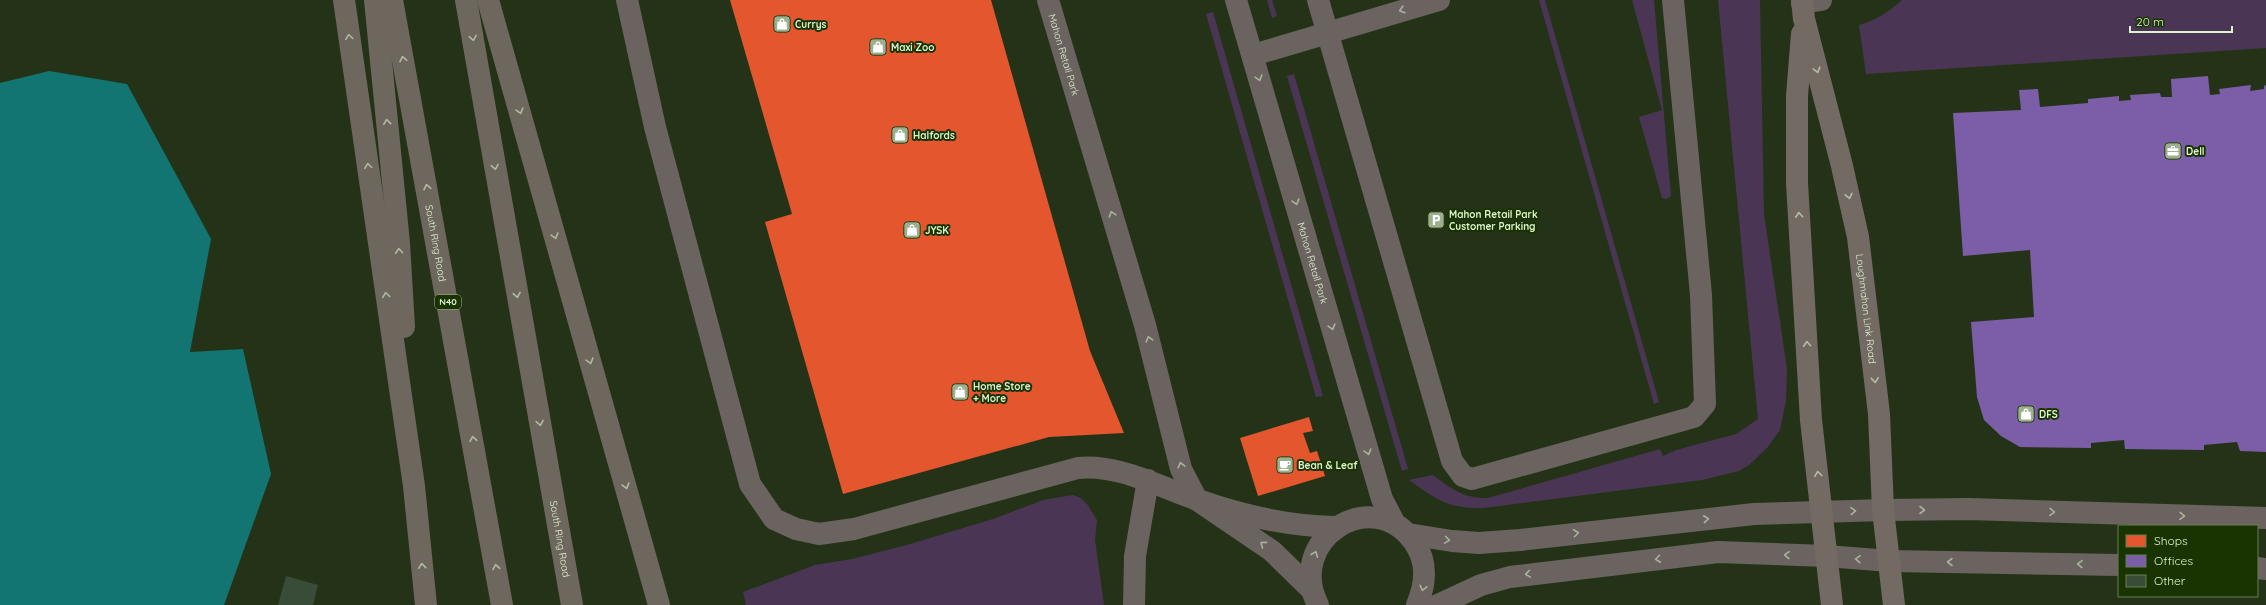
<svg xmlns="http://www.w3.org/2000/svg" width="2266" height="605" font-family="Quicksand,sans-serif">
<rect width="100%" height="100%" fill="#243317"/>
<path fill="#4a3654" d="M1267,0H1272L1277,16L1272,18Z
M1539,0H1545L1659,402L1654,404Z
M1632,0H1654L1671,196L1666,199L1662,198L1639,117L1662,110Z
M1718,0H1760L1764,214L1787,369L1786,401L1780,430L1767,448L1749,465L1739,471L1702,480L1484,508C1449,509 1437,500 1409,480L1433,475C1451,489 1465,499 1488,498L1660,449L1663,456L1676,450L1736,434L1758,419Z
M1902,0H2266V48L1866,74L1859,25C1876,20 1889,12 1902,0Z
M1213,12L1323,396L1316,397L1206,14Z
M1294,74L1408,469L1402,471L1287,76Z
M1073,495L1081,498L1087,504L1097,520L1095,540L1104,605H746L743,592L815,565L852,559L907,545L996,518L1043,500Z"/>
<path fill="#127572" d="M49,71L127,84L211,239L190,352L243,349L271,474L224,605H0V83Z"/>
<path fill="#e4572e" d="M730,0H991L1090,351L1124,433L1049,437L843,494L765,222L792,214Z
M1309,417L1313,431L1303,433L1310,453L1317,451L1325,476L1258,496L1240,438Z"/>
<path fill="#7b5ea7" d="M2208,76L2210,95L2220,94L2219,89L2251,85L2250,91L2264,89V86L2266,85V452L2240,451L2237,442L2204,445V450L2125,449L2124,440L2091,443V448L2020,447L2001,436L1984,420L1977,397L1971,322L2034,317L2030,250L1963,256L1953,113L2021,110L2019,90L2038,89L2040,107L2088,103V99L2119,96V101L2131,100L2130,95L2160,93L2161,97H2172L2171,79Z"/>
<path fill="#394c37" d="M286,576L318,585L313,605H278Z"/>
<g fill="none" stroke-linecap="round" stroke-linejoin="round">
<g stroke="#6b635f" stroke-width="22">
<path d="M627,0L655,127L750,484L774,519L796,529L819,534L854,529L1078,468C1120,464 1159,487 1198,500C1243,516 1287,526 1335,527"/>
<path id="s1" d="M1048,0L1145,325L1181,469L1197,500L1272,551L1312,590"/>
<path id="s2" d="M1236,0L1382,499L1395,524"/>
<path d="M1318,0L1452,461L1463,476L1472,479L1694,417L1705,404L1701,295L1673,0"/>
<path d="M1802,3L1821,0"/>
<path d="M1253,55L1439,0"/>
<path d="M1408,534L1452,541L1479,543L1520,540L1754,514L1883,510L1969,509L2266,518"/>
<path d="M2257,568L2266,569"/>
<path d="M1134,605L1135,556L1148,480"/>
<path d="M1318,605C1285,540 1372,483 1414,542C1428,562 1426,583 1417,605"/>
<path d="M1438,605L1481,585L1510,577L1718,552L1826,556L1890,561L2119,565"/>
</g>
<g stroke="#736a64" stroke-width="22">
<path id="s3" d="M1802,0L1804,19L1842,166L1858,237L1879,414L1883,510L1894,605"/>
<path d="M1802,34L1797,96V183L1811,420L1832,605"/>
</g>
<g stroke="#6d675d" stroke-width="22">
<path d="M344,0L414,486L426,605"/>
<path d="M375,0L399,243L404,327"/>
<path id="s4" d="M392,0L502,605"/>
<path id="s5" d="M466,0L572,605"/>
<path d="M488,0L659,605"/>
</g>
</g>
<defs><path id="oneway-chevron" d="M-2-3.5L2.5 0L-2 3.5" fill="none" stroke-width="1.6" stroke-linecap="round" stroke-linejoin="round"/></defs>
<g stroke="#aab29d">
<use href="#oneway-chevron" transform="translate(1402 10) rotate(164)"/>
<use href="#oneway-chevron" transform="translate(1259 78) rotate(74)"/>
<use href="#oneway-chevron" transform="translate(1296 202) rotate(74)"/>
<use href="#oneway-chevron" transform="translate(1112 214) rotate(-107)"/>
<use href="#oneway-chevron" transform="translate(1332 327) rotate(74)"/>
<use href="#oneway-chevron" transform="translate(1149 339) rotate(-105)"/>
<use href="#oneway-chevron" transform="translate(1368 452) rotate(74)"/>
<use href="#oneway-chevron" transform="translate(1181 465) rotate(-104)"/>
<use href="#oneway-chevron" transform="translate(1922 510)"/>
<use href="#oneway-chevron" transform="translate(1853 511) rotate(-2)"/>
<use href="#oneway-chevron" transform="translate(2052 512) rotate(2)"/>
<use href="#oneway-chevron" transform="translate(2182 516) rotate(2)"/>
<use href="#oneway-chevron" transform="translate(1706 519) rotate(-6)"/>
<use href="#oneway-chevron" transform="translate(1576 533) rotate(-7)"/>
<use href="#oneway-chevron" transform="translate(1447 540) rotate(9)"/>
<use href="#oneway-chevron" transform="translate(1263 544) rotate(-143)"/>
<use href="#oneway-chevron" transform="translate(1315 554) rotate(-68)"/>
<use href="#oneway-chevron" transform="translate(1787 555) rotate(-178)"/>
<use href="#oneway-chevron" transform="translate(1658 559) rotate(173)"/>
<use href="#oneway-chevron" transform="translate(1858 559) rotate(-176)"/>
<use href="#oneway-chevron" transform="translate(1950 562) rotate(-180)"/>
<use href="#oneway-chevron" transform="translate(2080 564) rotate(-179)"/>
<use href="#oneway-chevron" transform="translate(1528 574) rotate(171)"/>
<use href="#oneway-chevron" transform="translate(1423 588) rotate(103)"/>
</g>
<g stroke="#b0baa2">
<use href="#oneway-chevron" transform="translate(349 37) rotate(-98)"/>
<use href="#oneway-chevron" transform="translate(473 38) rotate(81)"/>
<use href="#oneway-chevron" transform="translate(403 59) rotate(-101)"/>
<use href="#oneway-chevron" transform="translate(520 111) rotate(74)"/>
<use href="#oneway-chevron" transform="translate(387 122) rotate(-96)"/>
<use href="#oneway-chevron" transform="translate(368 166) rotate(-98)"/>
<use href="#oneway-chevron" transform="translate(495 167) rotate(80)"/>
<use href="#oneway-chevron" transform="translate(427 187) rotate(-101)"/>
<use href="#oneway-chevron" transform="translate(555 236) rotate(74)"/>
<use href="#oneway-chevron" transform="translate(399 251) rotate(-94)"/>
<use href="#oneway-chevron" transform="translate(386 295) rotate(-98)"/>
<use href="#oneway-chevron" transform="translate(517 295) rotate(80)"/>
<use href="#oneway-chevron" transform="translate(590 361) rotate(74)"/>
<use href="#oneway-chevron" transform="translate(540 423) rotate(80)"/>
<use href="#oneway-chevron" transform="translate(473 439) rotate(-100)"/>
<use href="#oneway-chevron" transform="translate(626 486) rotate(74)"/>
<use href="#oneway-chevron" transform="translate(422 566) rotate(-96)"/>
<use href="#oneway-chevron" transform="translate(496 567) rotate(-100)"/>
</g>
<g stroke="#b3bca5">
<use href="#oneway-chevron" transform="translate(1817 70) rotate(75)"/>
<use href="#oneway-chevron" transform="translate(1849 196) rotate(78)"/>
<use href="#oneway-chevron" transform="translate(1799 215) rotate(-94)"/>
<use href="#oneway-chevron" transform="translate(1807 344) rotate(-94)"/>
<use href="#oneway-chevron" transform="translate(1875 380) rotate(84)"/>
<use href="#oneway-chevron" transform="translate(1818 474) rotate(-97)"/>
</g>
<defs>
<symbol id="shop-square" viewBox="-11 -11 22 22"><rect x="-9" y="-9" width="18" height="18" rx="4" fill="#9caf8f" stroke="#193301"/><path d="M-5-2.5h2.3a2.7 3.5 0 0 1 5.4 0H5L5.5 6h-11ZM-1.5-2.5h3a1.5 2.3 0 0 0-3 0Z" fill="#fff"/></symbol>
<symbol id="office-square" viewBox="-11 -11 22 22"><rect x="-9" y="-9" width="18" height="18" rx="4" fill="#9caf8f" stroke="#193301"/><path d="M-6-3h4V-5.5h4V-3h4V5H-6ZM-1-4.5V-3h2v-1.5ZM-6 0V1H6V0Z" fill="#fff"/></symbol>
<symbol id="parking-square" viewBox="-11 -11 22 22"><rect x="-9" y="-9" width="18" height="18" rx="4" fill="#9caf8f" stroke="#193301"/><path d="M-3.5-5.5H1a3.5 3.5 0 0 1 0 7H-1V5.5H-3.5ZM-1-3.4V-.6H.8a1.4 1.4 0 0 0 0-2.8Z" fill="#fff"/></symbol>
<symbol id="cafe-square" viewBox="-11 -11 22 22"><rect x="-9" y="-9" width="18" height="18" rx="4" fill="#9caf8f" stroke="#193301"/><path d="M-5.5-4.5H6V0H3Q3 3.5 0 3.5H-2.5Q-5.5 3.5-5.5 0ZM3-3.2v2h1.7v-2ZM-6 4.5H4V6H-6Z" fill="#fff"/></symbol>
</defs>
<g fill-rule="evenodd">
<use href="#shop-square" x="772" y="14" width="20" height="20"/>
<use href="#shop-square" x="868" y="37" width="20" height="20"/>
<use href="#shop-square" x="890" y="125" width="20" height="20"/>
<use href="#office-square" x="2163" y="141" width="20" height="20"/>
<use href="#parking-square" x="1426" y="210" width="20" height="20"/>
<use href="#shop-square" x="902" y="220" width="20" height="20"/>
<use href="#shop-square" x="950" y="382" width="20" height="20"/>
<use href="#shop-square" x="2016" y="404" width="20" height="20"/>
<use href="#cafe-square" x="1275" y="455" width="20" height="20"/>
</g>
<g text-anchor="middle" stroke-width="4" stroke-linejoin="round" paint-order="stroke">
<rect fill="#193301" stroke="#a2b992" stroke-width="1" x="435" y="295" width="26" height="14" rx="3"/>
<g font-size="9" font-weight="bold" fill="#ddf2d0">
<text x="448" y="305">N40</text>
</g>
<g font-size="10" font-weight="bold" fill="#ddf2d0" stroke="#193301" text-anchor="start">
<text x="795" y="28">Currys</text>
<text x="891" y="51">Maxi Zoo</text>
<text x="913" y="139">Halfords</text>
<text x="2186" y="155">Dell</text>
<text x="1449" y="218">Mahon Retail Park<tspan x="1449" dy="12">Customer Parking</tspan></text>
<text x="925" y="234">JYSK</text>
<text x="973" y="390">Home Store<tspan x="973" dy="12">+ More</tspan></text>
<text x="2039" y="418">DFS</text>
<text x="1298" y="469">Bean &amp; Leaf</text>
</g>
<g font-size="10" fill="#ddf2d0" stroke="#193301">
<text dy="4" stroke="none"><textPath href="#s1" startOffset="57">Mahon Retail Park</textPath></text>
<text dy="4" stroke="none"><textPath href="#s4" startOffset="247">South Ring Road</textPath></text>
<text dy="4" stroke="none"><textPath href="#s2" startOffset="274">Mahon Retail Park</textPath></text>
<text dy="4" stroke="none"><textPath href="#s3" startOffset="316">Loughmahon Link Road</textPath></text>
<text dy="4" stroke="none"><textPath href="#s5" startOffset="547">South Ring Road</textPath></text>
</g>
</g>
<rect x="2118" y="525" width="140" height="72" fill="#193301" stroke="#677f54"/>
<rect x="2126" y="535" width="20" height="12" fill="#e4572e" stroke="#677f54"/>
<text x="2154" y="545" font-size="12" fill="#ddf2d0">Shops</text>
<rect x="2126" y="555" width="20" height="12" fill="#7b5ea7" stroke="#677f54"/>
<text x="2154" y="565" font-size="12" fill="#ddf2d0">Offices</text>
<rect x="2126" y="575" width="20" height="12" fill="#394c37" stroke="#677f54"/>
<text x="2154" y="585" font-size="12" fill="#ddf2d0">Other</text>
<path d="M2130 26v6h102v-6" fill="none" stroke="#ddf2d0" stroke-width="2"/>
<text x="2136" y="26" font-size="12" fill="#ddf2d0" stroke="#193301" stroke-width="3" paint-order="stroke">20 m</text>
</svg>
